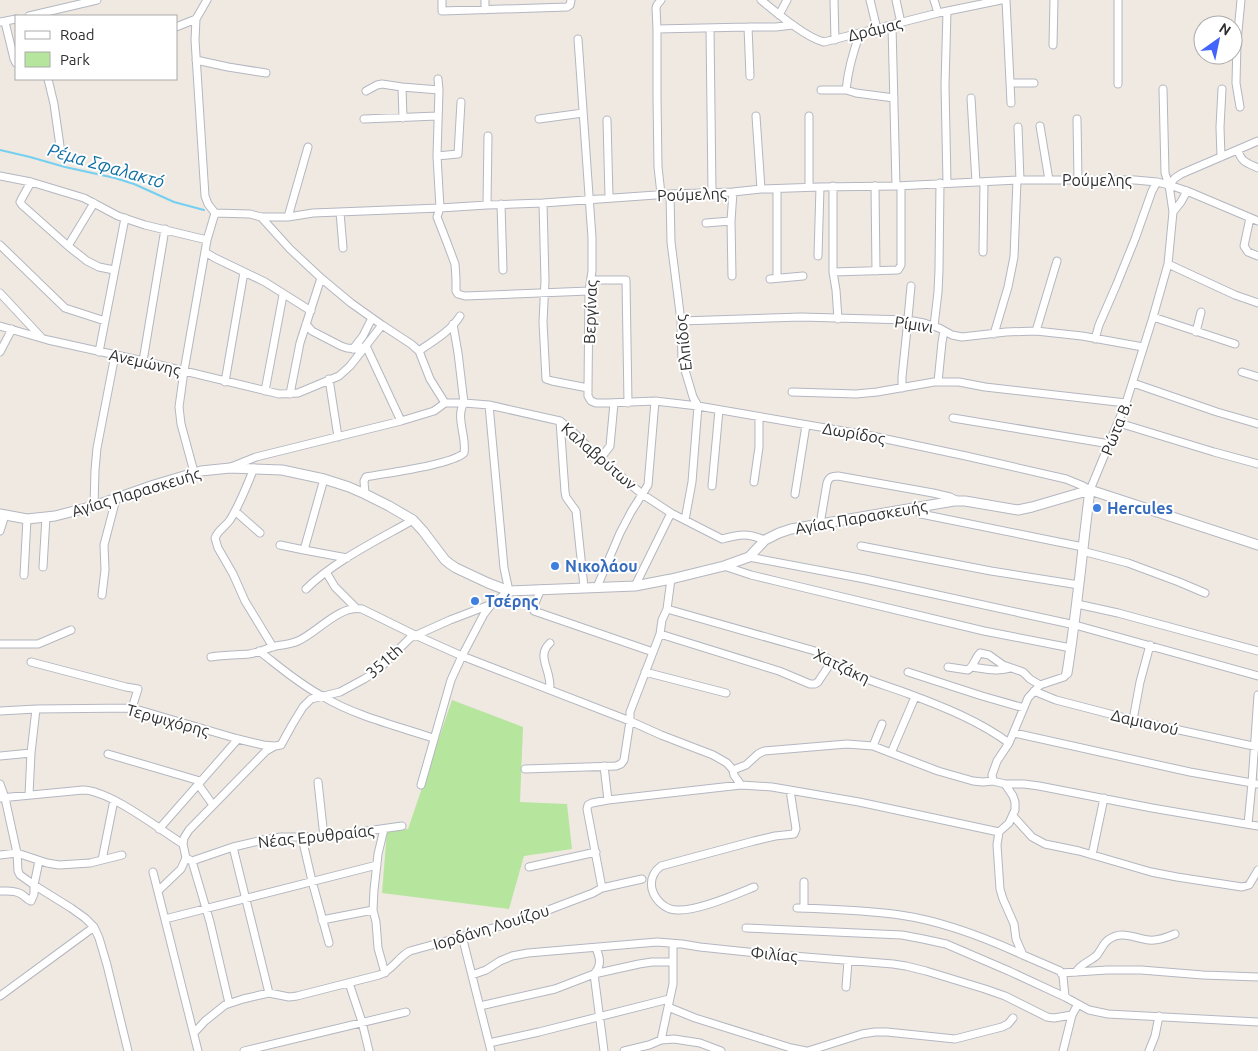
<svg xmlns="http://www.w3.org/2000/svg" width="1258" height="1051" font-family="Ubuntu,sans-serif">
<rect width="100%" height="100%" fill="#efe9e1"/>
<path fill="#b6e59e" d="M452,700L523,727L520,802L567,804L572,849L524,856L509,909L382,893L387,831L408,829Z"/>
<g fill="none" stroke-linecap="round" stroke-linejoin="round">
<path stroke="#75cff0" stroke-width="2" d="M0,150L30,157L65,167L115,178L134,184L174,202L204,210"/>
<defs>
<path id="minor" d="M207,0L196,19L195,40L205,196L208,204L215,213
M442,0V11L567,7L570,5L571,0
M761,0C776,12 806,38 824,42L938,13L1001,0
M834,0L835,40
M870,0L877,29
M896,0L901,23
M934,0L938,13
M1006,0L1011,103
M1118,0V84
M485,10V0
M947,11L945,85L947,183
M779,15L787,0
M29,16L97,0
M0,22L16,19
M5,22L14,59L16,63
M892,26L896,186
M176,27L196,19
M748,27L750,76
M710,28L712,193
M657,29L748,27H776L793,25
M578,39L592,238V271L589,291L588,388V396L591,401L596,403H608L655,401L698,406L872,436L966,456L1066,479L1083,486L1090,490L1126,403L1153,317L1168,264L1173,212L1169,185L1165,173L1163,89
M1053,45L1054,0
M196,60L228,67L266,73
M48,79L54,104L60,146
M438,79L439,90L437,156L440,208L437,217L446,240L455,264L456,279V291L458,294L465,296L589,291
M1010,83H1034
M402,87L403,118
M821,90H846L856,93L894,98
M846,90C848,70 853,52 860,33
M366,91L377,85L382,84L402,87L439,90
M971,98L976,182
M1240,107L1236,83L1237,42L1241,0
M756,116L761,189
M364,119L437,116
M539,119L583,113
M1077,119L1078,180
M607,120L609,197
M1040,126L1049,180
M1018,127L1020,180
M1238,150C1241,162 1247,163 1258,168
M437,156L458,154L461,102
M1221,157L1220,127L1222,89
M0,176L31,182L84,198L118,216L145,225L207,240
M31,182L21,200L20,202L22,205L68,246L87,261L99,267L114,270
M1169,185L1175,178L1181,174L1258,141
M833,186V272L836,290L838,319
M875,186L876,271
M809,187V116
M661,194L658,167L657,98V29L656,8L657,5L661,0
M670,194L671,242L681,321L682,360L693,397L698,406L692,482L685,520
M543,203L545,281L543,322L546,379L552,381L588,388
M501,204L503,270
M487,205L488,136
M340,212L343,248
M1173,212L1181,202L1187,191
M215,213L250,214L261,217H288L313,213L440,208L487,205L543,203L670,194L733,192L761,189L820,187L896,186L1020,180H1135L1157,182L1169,185L1187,191L1258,221
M261,217L290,249L321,278L351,303L382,325L411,344L419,351L430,379L445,403
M288,217L308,147
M1250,218L1244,246L1248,252L1258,256
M706,223L731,221
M0,245L65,308L105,321
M68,246L94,203
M205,252L215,258L265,282L311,311
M983,252L984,182
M818,256L820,187
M1168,264L1235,295L1258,303
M833,272L898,270L901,265V186
M732,276L731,221L733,192
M777,277V189
M770,279L803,276
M591,280H626L628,403
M0,293L41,337
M1153,317L1235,344
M681,321L801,317L908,320L924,323L939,328L952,335L962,337L1006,332L1036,331L1082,336L1143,347
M306,324L312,331L341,346L347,348L357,349L366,346L401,421
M0,326L48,340L143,361L279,394L298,393L339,376L350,366L382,325
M934,326L938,292L939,270L940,183
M1036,331L1057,261
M1196,332L1201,312
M994,334L1008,287L1014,257L1017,180
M1095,339L1099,325L1116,286L1135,239L1152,191L1157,182
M353,349L363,336L372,318
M419,351C433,341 451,331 460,316
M0,352L12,329
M99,352L125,218
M143,361L165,229
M1242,372L1258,377
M329,379L338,437
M225,382L244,272
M938,382L942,342L944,331
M1133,383L1217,412L1258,424
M902,388V377L907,329L911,286
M265,391L283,295
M792,392L856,394L877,392L934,382H959L985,387L1126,403
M290,394L300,343L321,278
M445,403H464L489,405L560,421L571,430L600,459L642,494L671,513L722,539C741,534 747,533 765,540
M953,418L1110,444
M560,421L565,492L566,497L576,511L584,587
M1119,423L1214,452L1258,464
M600,459L610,446L614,403
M231,467L256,457L401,421L434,411L445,403
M254,468C247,486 240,504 230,520C225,527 218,530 215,538L218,548L233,574L245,601L273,647
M194,472L181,424L179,407L184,371L207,240L215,213
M754,482L759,447V417
M712,486L719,410
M365,494L364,481L366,477C386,473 451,465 464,453C467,437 455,417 464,403L458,353L453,324
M795,494L806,425
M94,506L95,470L97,448L115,355
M912,508L921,514L1083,547
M235,511L260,533
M820,524L827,483C829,477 832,476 838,476L933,493L950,497L958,501
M0,531L5,515
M280,545L304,550L324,479
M861,546L991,571L1079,585
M304,550L347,558
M1082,551L1128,563L1179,582L1205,593
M749,557L865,579L1075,625L1258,676
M724,566L751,575L780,582L984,631L1071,648
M43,567L46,517
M326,572L335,587L356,608
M24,575L27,519
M635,586L671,513
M597,587L620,533L631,512L648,485L655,401
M306,589C334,561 378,540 413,520
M541,589L533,608L534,611L653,652
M102,595L105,570L104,545L116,499
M1077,604L1118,613L1258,651
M667,609L815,651C828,658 838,667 851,673C870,681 890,687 909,694C944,707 979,721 1009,743
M660,634L779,671L810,684H815L818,682L832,661
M550,643C538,654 547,665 549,678C550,682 550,686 550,690
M0,644H38L71,630
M259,651C280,667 299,684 322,696C355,716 397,726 433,738
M211,657C224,655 237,655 249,654C258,653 267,648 276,646C283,645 291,644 298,641C318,632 339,605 362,609L415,635L462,656L506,673L630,721L661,735L713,755L727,763L733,770L734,775L741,785
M31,662L126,687L138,689L132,708
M948,667L968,670C975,665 974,659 980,653L989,655L1003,665L1023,672L1030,679L1040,685
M972,667C986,669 998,672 1011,668
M645,672L726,693
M908,672L982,696L1024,708
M1034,691L1056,700L1133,720L1258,747
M0,711L36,709L132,708L238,739L263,745L274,746
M1133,720L1140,682L1150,645
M1014,733L1190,772L1258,784
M873,746L882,724
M891,753L915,697
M108,754L200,781
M0,756L31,753
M604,766L608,800
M525,769L616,766L621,764L624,760L630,721V712L660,634L662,620L667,609L671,579
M733,770L746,765L758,754L764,751L847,744L873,746L938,771L973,781L983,782L993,781L1005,784L1013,796L1015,802V810L1009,823L999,832L997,845L1000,889L1003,899L1014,924L1016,939L1023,955L1060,971L1063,976L1065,997L1089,1010L1108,1014L1258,1022
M993,781L992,775L997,761L1009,743L1028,698L1040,685L1064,677L1067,673
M318,782L324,837
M0,784L5,798L17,853L18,871L20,875L34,885L71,908L85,918L94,927L99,938L107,965L128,1051
M198,784L213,805
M1005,784H1024L1039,786L1152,808L1258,826
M421,785L451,680L462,656L484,614L491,605
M29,795L31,753L36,709
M0,798L83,790C109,790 159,829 183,844L186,858
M1013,816L1032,837L1045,844L1079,851L1151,872L1177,877L1242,887L1249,885L1258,870
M1248,824L1252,783L1258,695
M159,829L238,739
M384,829L378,854L374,890L373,910L376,922L378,948L385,973
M302,838L312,881L329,943
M183,844L184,838L189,830L266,751L275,746L281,745L292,725L303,707L311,699L340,692L364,679L377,671L410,638L450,620L492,604L509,591L504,568L489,405
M233,847L269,993
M0,855L17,853L47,863L59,865L90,863L102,860L114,800
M1092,855L1104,798
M102,860L122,855
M192,861L210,922L229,1003
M529,867L596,852
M153,872L198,1051
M754,887C734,895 698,911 677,910C665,910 655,900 652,889C650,879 653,872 661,866L754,841L775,836L794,834L796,829L790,790
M602,888L587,809L588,805L592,803L608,800L741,785L772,787L859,802L999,832
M0,891C7,891 15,890 21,894C25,896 26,899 31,901L34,894V885L39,861
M158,891L181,869L186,858L192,861L233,847L263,840L281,837H324L402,826
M797,908C831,909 866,910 900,915C942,921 984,937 1023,955
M804,908V882
M165,919L377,865
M322,920L373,910
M746,928L902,935L923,939L946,944L1009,971L1065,997
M462,936L491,1051
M596,948C600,958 602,965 594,974L604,1051
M1076,972C1081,963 1090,962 1097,955C1101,950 1103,944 1108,940C1122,929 1135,939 1149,940C1158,941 1168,937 1175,934
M1061,973L1107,970H1141L1203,975L1258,977
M472,975L486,970L500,961L512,956L528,953L657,942L682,944L700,947L757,953L893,964L906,966L926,971L985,989L1005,996L1047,1017L1054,1018L1072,1015
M349,983L362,1022L369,1051
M846,987L848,961
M0,996L94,927
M480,1006L555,989L594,974L639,964L652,962H673
M668,1007L695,1018L791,1048L806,1051
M194,1033L205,1021L225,1005L243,999L269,993L289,997L297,996L379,975C392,971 398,957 410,951L522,920L593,893L602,888L642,879
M661,1040L673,984V944
M489,1043L539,1032L669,999
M244,1051L406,1012
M624,1051L649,1045L661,1040L674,1039L700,1043L721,1051
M808,1051L862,1034L875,1032H887L955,1039L1002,1027L1008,1024L1013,1018
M1063,1051L1072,1015L1078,1004
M1149,1051L1155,1036L1159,1016"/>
<path id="tertiary" d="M0,514L27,519L55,516L94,506L154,485L201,471L230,468L282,470L324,479L349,487L365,494L389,506L413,520L423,531L445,560L450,564L456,568L488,583L509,591L635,586L671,579L724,566L749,557L765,540L779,533L791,529L954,501H965L1018,510L1032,507L1090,490L1258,545
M1067,673C1077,612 1082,551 1090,490"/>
</defs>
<use href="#minor" stroke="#b4b7c1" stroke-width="9"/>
<use href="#tertiary" stroke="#b4b7c1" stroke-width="11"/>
<use href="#minor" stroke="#fff" stroke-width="7"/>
<use href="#tertiary" stroke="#fff" stroke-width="9"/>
</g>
<g fill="#3f7fe0" stroke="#fff" stroke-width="2">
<circle cx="1097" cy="508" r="5"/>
<circle cx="555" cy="566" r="5"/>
<circle cx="475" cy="601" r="5"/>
</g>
<g text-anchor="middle" stroke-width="4" stroke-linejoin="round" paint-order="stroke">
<g font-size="16" fill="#2e2e2e" stroke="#fff">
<text transform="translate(875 29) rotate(-14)" y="6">Δράμας</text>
<text x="1097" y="186">Ρούμελης</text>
<text transform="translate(692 194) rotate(-2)" y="6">Ρούμελης</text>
<text transform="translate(590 312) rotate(-88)" y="6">Βεργίνας</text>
<text transform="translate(914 324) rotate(9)" y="6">Ρίμινι</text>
<text transform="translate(683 343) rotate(-96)" y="6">Ελπίδος</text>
<text transform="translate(145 362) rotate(13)" y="6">Ανεμώνης</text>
<text transform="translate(1116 428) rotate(-68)" y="6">Ρώτα Β.</text>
<text transform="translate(854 433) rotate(10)" y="6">Δωρίδος</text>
<text transform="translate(599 456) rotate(41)" y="6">Καλαβρύτων</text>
<text transform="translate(136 492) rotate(-17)" y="6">Αγίας Παρασκευής</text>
<text transform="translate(861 517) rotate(-10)" y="6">Αγίας Παρασκευής</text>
<text transform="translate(384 661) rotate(-41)" y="6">351th</text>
<text transform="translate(842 666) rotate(26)" y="6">Χατζάκη</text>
<text transform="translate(168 720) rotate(15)" y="6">Τερψιχόρης</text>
<text transform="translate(1145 722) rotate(13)" y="6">Δαμιανού</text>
<text transform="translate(316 836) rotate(-6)" y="6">Νέας Ερυθραίας</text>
<text transform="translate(491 927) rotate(-17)" y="6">Ιορδάνη Λουίζου</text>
<text transform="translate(774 954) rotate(5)" y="6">Φιλίας</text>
</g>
<g font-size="16" font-weight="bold" fill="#366cbe" stroke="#fff" text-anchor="start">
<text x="1107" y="514">Hercules</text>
<text x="565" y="572">Νικολάου</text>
<text x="485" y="607">Τσέρης</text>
</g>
<g font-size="18" font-style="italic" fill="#0d6fa3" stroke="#fff">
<text transform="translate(106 166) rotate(16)" y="6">Ρέμα Σφαλακτό</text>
</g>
</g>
<rect x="15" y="15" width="162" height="65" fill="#ffffff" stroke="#ababab"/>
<rect x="25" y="31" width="25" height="8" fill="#ffffff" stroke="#ababab"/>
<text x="60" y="40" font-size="15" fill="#2e2e2e">Road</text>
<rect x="25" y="52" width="25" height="15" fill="#b6e59e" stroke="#ababab"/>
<text x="60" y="65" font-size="15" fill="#2e2e2e">Park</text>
<g transform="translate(1218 40) rotate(33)"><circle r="24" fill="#ffffff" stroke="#ababab"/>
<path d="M0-4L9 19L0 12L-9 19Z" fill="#4264fb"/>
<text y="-8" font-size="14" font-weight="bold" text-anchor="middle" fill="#2e2e2e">N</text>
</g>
</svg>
